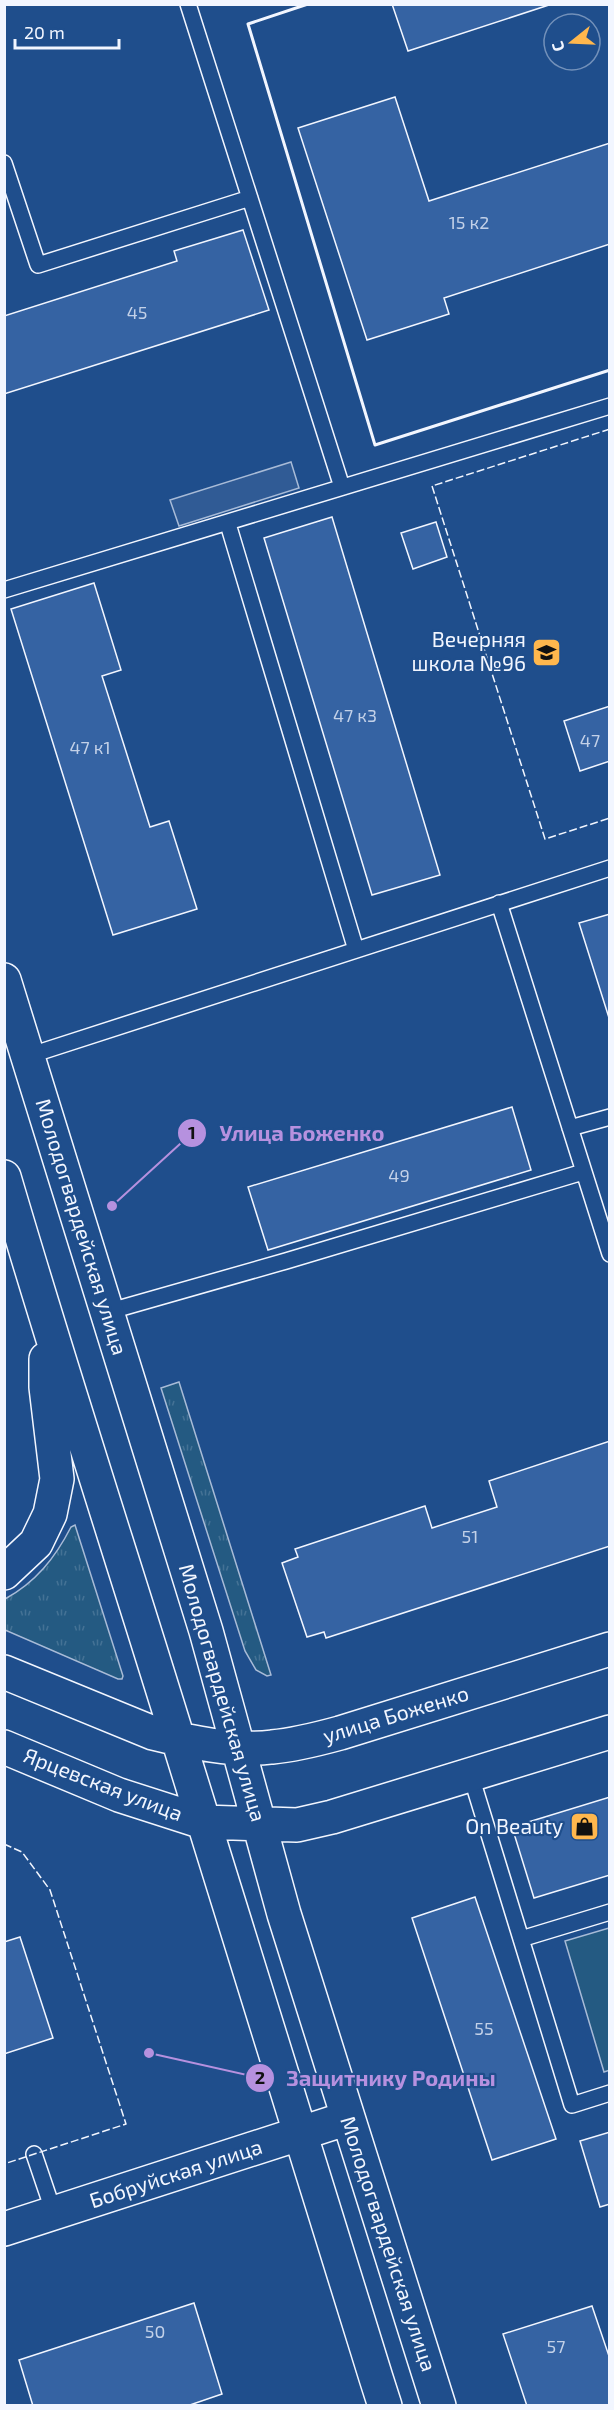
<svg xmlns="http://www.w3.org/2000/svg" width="614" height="2410" font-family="'Exo 2',sans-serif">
<defs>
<pattern id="grass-tufts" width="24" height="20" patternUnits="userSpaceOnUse" patternTransform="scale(1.5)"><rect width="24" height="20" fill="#245a82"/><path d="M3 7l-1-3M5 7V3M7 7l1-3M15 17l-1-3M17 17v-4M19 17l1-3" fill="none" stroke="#447295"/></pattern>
</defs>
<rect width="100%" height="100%" fill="#1f4e8c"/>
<path fill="url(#grass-tufts)" stroke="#a8bbd7" stroke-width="1.5" d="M179,1382L271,1675L267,1676L256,1670L245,1651L161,1388Z
M75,1525L123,1676L122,1679H118L5,1630V1599C36,1582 55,1558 71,1527Z"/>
<path fill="#245a82" stroke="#a8bbd7" stroke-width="1.5" d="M609,1928L610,2070L604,2072L565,1941Z"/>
<path fill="#305b95" stroke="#a8bbd7" stroke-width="1.5" d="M291,462L299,488L179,526L170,500Z"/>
<path fill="#3563a3" stroke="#f2f6ff" stroke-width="1.5" d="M392,4H552L408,51Z
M395,97L429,201L610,143V244L444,298L449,314L367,340L298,128Z
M243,230L269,310L4,394V316L177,261L174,251Z
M332,517L440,875L372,895L264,538Z
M436,522L447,557L413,569L401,533Z
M94,583L121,670L102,676L150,827L169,821L197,909L113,935L11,609Z
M610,706V761L580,771L564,721Z
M610,914V1021L579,923Z
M512,1107L531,1170L268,1250L248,1187Z
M610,1441V1546L326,1638L324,1632L307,1637L282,1563L298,1557L295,1549L425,1506L432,1528L497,1507L489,1481Z
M610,1797V1875L534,1898L512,1827Z
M475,1897L556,2139L492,2160L412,1918Z
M20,1937L53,2038L4,2054V1942Z
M610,2132V2204L600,2207L580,2141Z
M194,2303L222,2394L187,2406H33L19,2360Z
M592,2306L610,2359V2406H527L503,2334Z"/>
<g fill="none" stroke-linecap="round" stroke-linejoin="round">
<defs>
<path id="lane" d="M188,4L342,487
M4,163L38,265L250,198
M228,524L356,950
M4,590L610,406
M499,903L610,1254
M28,1056L610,868
M570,1128L610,1117
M107,1312L286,1261L583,1172
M471,1776L572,2105L610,2093
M521,1939L610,1912
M34,2154L54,2213"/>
<path id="secondary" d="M4,980L206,1631L284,1914L439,2406
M4,1177C59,1365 120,1551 178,1739C246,1961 314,2184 385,2406
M4,1573L36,1543L50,1514L57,1479L46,1387V1359
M4,1672L153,1733C190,1742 234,1752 272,1747C295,1745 318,1739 340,1733L610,1649
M4,1747L119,1795L203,1822L297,1825L332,1817L610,1732
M4,2229L348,2118"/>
</defs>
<use href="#lane" stroke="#f2f6ff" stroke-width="18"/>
<use href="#secondary" stroke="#f2f6ff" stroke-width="36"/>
<use href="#lane" stroke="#1f4e8c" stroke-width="15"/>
<use href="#secondary" stroke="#1f4e8c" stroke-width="33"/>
<path stroke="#f2f6ff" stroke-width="1.5" stroke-dasharray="8 3" stroke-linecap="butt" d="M610,429L432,486L545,839L610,818
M4,1844L22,1852L50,1890L126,2124L4,2164"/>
<path stroke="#f2f6ff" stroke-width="3" d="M308,4L248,24L375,445L610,370"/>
</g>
<defs>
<symbol id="school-square" viewBox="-11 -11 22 22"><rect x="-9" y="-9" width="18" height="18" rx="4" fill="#ffb74d" stroke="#1f4e8c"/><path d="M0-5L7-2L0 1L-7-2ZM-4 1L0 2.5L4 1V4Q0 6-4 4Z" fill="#111"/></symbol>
<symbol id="shop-square" viewBox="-11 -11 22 22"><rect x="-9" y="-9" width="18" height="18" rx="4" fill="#ffb74d" stroke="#1f4e8c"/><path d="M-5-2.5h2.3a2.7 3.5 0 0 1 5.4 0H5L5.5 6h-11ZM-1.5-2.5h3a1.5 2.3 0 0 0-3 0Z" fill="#111"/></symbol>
</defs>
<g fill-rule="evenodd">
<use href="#school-square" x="530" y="636" width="33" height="33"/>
<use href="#shop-square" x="568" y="1810" width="33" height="33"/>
</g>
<g text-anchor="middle" stroke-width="4.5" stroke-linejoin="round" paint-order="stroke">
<g font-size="18" fill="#c3d1e8">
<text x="469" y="229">15 к2</text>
<text x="137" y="319">45</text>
<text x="355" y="722">47 к3</text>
<text x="590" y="747">47</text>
<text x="90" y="754">47 к1</text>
<text x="399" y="1182">49</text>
<text x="470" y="1543">51</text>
<text x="484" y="2035">55</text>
<text x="155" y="2338">50</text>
<text x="556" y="2353">57</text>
</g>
<g font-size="21" fill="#f2f6ff" stroke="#1f4e8c" text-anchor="end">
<text x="526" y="647">Вечерняя<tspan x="526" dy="24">школа №96</tspan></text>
<text x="563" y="1834">On Beauty</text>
</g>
<g font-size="21" fill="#f2f6ff" stroke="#1f4e8c">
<text transform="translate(81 1227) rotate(73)" y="7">Молодогвардейская улица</text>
<text transform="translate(222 1693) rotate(74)" y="7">Молодогвардейская улица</text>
<text transform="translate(396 1715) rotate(-17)" y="7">улица Боженко</text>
<text transform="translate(103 1785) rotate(21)" y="7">Ярцевская улица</text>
<text transform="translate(176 2174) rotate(-18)" y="7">Бобруйская улица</text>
<text transform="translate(388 2244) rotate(72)" y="7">Молодогвардейская улица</text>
</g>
</g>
<path fill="none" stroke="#b691df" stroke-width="2" d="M112 1206L192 1133M149 2053L260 2078"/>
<g fill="#b691df" stroke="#1f4e8c" stroke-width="2">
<circle cx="112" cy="1206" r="6"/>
<circle cx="149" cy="2053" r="6"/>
<circle cx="192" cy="1133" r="15"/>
<circle cx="260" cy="2078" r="15"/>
</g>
<g font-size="18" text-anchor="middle" font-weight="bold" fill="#111">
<text x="192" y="1139">1</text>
<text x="260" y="2084">2</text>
</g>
<g font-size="22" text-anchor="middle" font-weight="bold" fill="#b691df" stroke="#1f4e8c" stroke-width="4.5" stroke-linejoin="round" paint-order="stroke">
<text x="302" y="1141">Улица Боженко</text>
<text x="391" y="2086">Защитнику Родины</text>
</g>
<rect width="614" height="2410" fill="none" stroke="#f2f6ff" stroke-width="12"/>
<g transform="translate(572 42) rotate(252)"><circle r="28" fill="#1f4e8c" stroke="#7391ba" stroke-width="1.5"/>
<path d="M0-4.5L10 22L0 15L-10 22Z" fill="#ffb74d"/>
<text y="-9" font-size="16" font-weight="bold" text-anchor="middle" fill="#f2f6ff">С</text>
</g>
<path d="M15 39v9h104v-9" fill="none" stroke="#f2f6ff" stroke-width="3"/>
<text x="24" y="39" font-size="18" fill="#f2f6ff" stroke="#1f4e8c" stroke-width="4.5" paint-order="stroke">20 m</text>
</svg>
